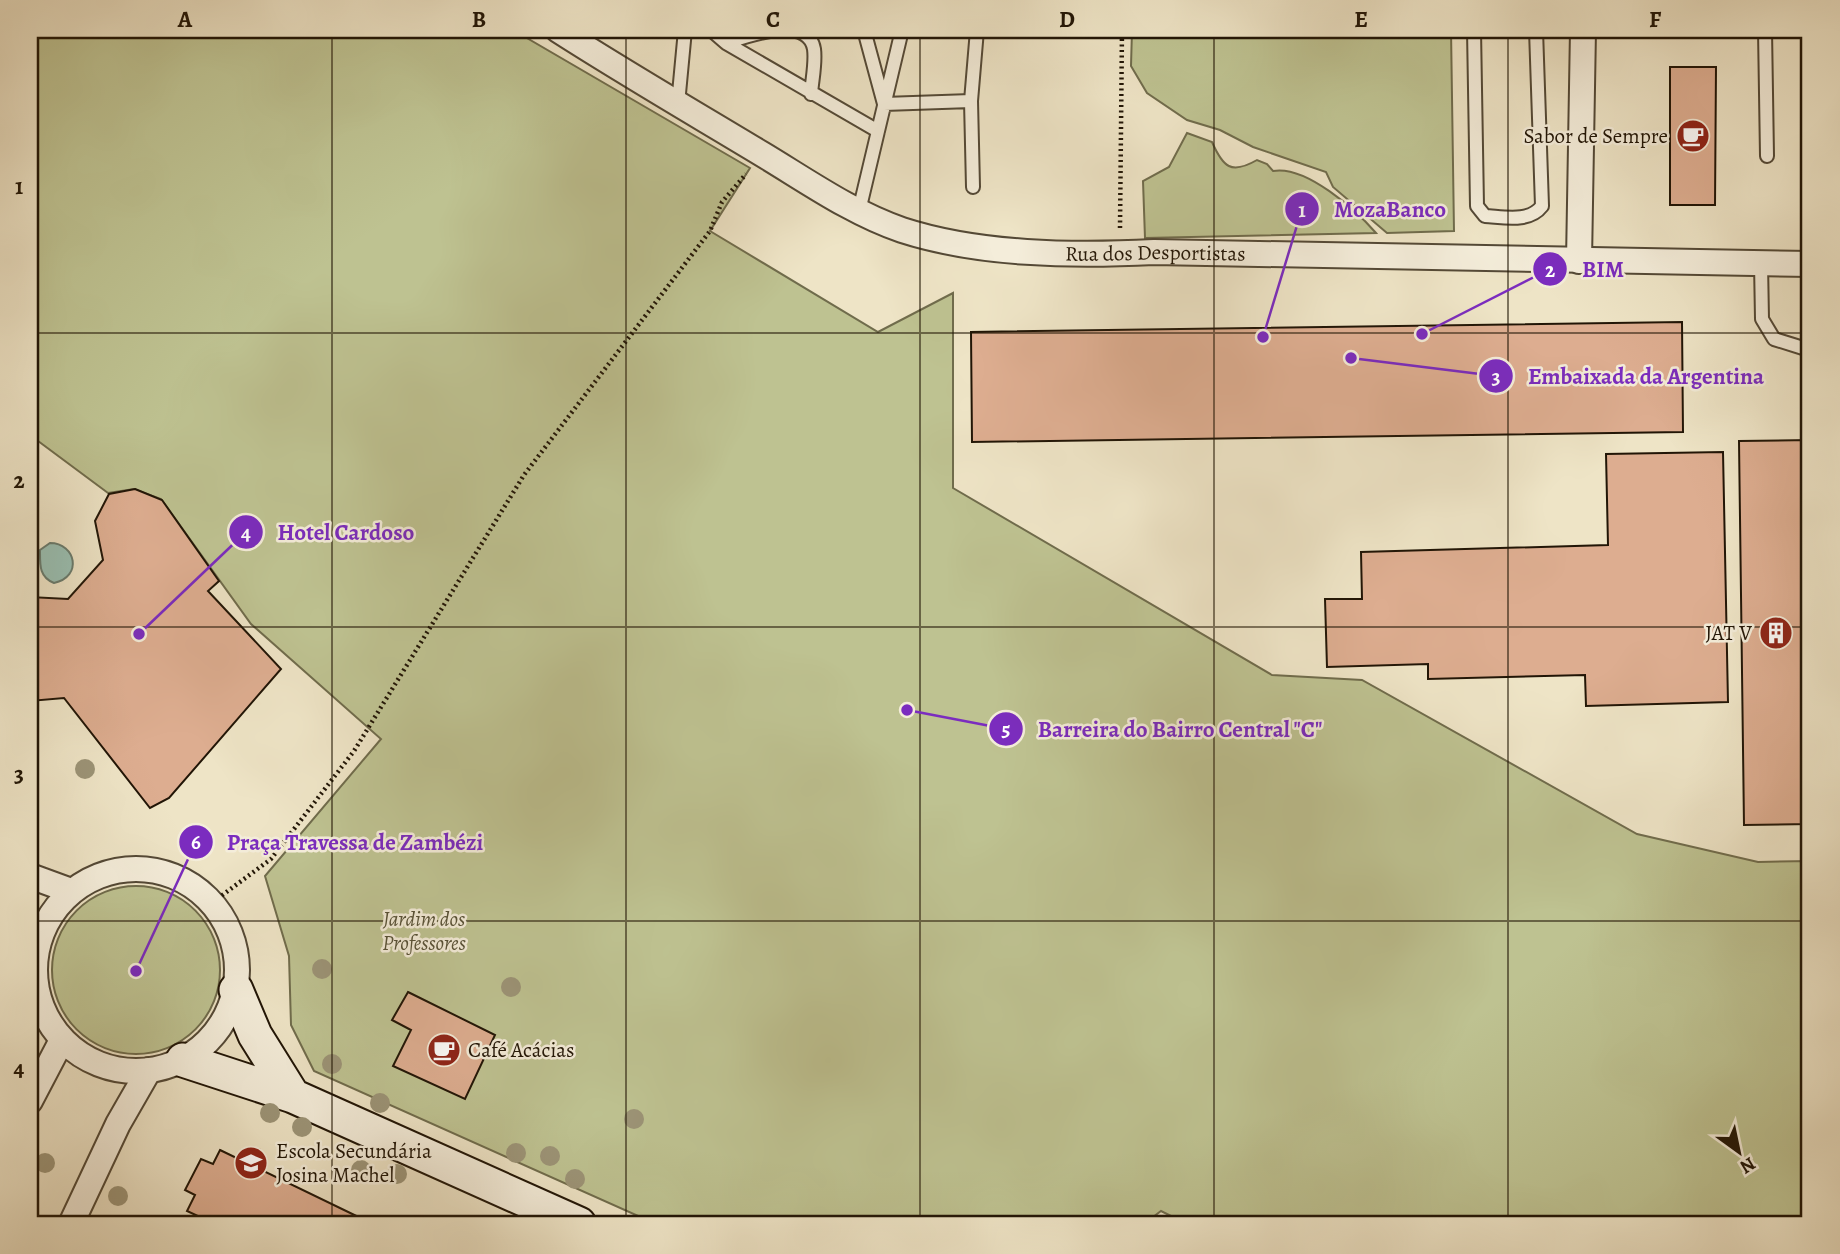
<svg xmlns="http://www.w3.org/2000/svg" width="1840" height="1254" font-family="Alegreya,serif">
<rect width="100%" height="100%" fill="#eee4c6"/>
<filter id="stains"><feTurbulence type="fractalNoise" baseFrequency=".00286" numOctaves="4"/><feColorMatrix values="0 0 0 0 .2 0 0 0 0 .09 0 0 0 0 .02 0 0 0 .5 -.17"/></filter>
<radialGradient id="worn" r=".72"><stop offset=".6" stop-color="#630" stop-opacity="0"/><stop offset="1" stop-color="#630" stop-opacity=".3"/></radialGradient>
<path fill="#bec291" stroke="#706c4c" stroke-width="2" d="M30,30H513L750,168L710,231L878,332L953,293V488L1272,675L1362,680L1637,834L1758,862L1810,861V1224H1187L1161,1211L1144,1224H656L314,1071L291,1025L289,956L265,876L381,739L251,624L161,499L134,489L108,493L30,435Z
M1132,30H1451L1454,231L1387,233L1333,187L1326,172L1253,147L1220,130L1187,120L1147,93L1131,66Z
M1187,133L1212,142C1223,167 1231,175 1257,160L1267,164L1273,171C1306,165 1356,210 1376,233L1145,238L1143,181L1169,167Z
M52 970a84 84 0 1 1 168 0a84 84 0 1 1-168 0Z"/>
<path fill="#99bfb2" stroke="#697b6d" stroke-width="2" d="M50,543C76,543 83,577 54,583C39,577 40,565 40,550Z"/>
<path fill="#ddad90" stroke="#211506" stroke-width="2" d="M1670,67H1716L1715,205H1670Z
M1682,322L1683,432L972,442L971,332Z
M1810,440V824L1744,825L1739,441Z
M1723,452L1728,702L1586,706L1585,675L1428,679V664L1327,667L1325,599H1362L1361,552L1608,545L1606,454Z
M135,489L162,500L219,581L208,591L281,669L169,798L150,808L64,698L30,701V597L68,599L103,560L95,521L109,494Z
M408,992L495,1035L465,1099L393,1066L411,1030L392,1020Z
M220,1150L373,1224H215L187,1211L195,1195L185,1190L201,1159L213,1164Z"/>
<g fill="none" stroke-linecap="round" stroke-linejoin="round">
<defs>
<path id="service" d="M711,30L726,43L878,131
M864,30L884,104L971,101L977,30
M1474,30L1477,206L1485,216C1504,217 1529,223 1542,206L1536,30
M1765,30L1767,156
M726,43C747,36 808,14 814,49C816,63 812,80 811,94
M971,101L973,187
M678,104L685,30
M859,211L902,30
M1761,263L1762,319L1774,339L1803,348H1810"/>
<g id="minor">
<path id="s1" d="M558,30C625,73 694,113 762,154C807,181 852,213 902,230C979,255 1073,256 1154,252L1810,264"/>
<path d="M1579,261L1583,30"/>
<circle cx="136" cy="970" r="101"/>
<path d="M30,876L71,891"/>
<path d="M30,1101L62,1040"/>
<path d="M71,1224L118,1124L149,1070"/>
</g>
<path id="secondary" d="M236,990L255,1035L293,1096
M183,1060L293,1096L579,1224"/>
</defs>
<use href="#service" stroke="#544936" stroke-width="16"/>
<use href="#minor" stroke="#544936" stroke-width="28"/>
<use href="#secondary" stroke="#211506" stroke-width="37"/>
<path stroke="#211506" stroke-width="4.5" stroke-dasharray="2 3.5" stroke-linecap="butt" d="M1120,228L1122,30
M213,902L271,859L354,751L524,475L710,231L722,202L746,174"/>
<use href="#service" stroke="#f4edda" stroke-width="12"/>
<use href="#minor" stroke="#f4edda" stroke-width="24"/>
<use href="#secondary" stroke="#f4edda" stroke-width="33"/>
</g>
<g fill="#9c9477">
<circle cx="85" cy="769" r="10"/>
<circle cx="322" cy="969" r="10"/>
<circle cx="511" cy="987" r="10"/>
<circle cx="332" cy="1064" r="10"/>
<circle cx="380" cy="1103" r="10"/>
<circle cx="270" cy="1113" r="10"/>
<circle cx="634" cy="1119" r="10"/>
<circle cx="302" cy="1127" r="10"/>
<circle cx="516" cy="1153" r="10"/>
<circle cx="550" cy="1156" r="10"/>
<circle cx="45" cy="1163" r="10"/>
<circle cx="361" cy="1170" r="10"/>
<circle cx="397" cy="1174" r="10"/>
<circle cx="575" cy="1179" r="10"/>
<circle cx="118" cy="1196" r="10"/>
</g>
<path fill="none" stroke="#211506" stroke-width="2" stroke-opacity="0.55" d="M332,30V1224M626,30V1224M920,30V1224M1214,30V1224M1508,30V1224M30,333H1810M30,627H1810M30,921H1810"/>
<defs>
<symbol id="cafe-disc" viewBox="-11 -11 22 22"><circle r="9.5" fill="#8f2418" stroke="#f4edda"/><path d="M-5.5-4.5H6V0H3Q3 3.5 0 3.5H-2.5Q-5.5 3.5-5.5 0ZM3-3.2v2h1.7v-2ZM-6 4.5H4V6H-6Z" fill="#fff"/></symbol>
<symbol id="building-disc" viewBox="-11 -11 22 22"><circle r="9.5" fill="#8f2418" stroke="#f4edda"/><path d="M-4-6H4V6H1V3H-1V6H-4ZM-2.5-4.3h1.7v1.8h-1.7ZM.8-4.3h1.7v1.8H.8ZM-2.5-1h1.7V.8h-1.7ZM.8-1h1.7V.8H.8Z" fill="#fff"/></symbol>
<symbol id="school-disc" viewBox="-11 -11 22 22"><circle r="9.5" fill="#8f2418" stroke="#f4edda"/><path d="M0-5L7-2L0 1L-7-2ZM-4 1L0 2.5L4 1V4Q0 6-4 4Z" fill="#fff"/></symbol>
</defs>
<g fill-rule="evenodd">
<use href="#cafe-disc" x="1674" y="117" width="38" height="38"/>
<use href="#building-disc" x="1757" y="614" width="38" height="38"/>
<use href="#cafe-disc" x="425" y="1031" width="38" height="38"/>
<use href="#school-disc" x="232" y="1144" width="38" height="38"/>
</g>
<g text-anchor="middle" stroke-width="5" stroke-linejoin="round" paint-order="stroke">
<g font-size="21" fill="#211506" stroke="#f4edda" text-anchor="end">
<text x="1668" y="143">Sabor de Sempre</text>
<text x="1752" y="640">JAT V</text>
<text x="468" y="1057" text-anchor="start">Café Acácias</text>
<text x="276" y="1158" text-anchor="start">Escola Secundária<tspan x="276" dy="24">Josina Machel</tspan></text>
</g>
<g font-size="21" fill="#211506" stroke="#f4edda">
<text dy="7" stroke="none"><textPath href="#s1" startOffset="654">Rua dos Desportistas</textPath></text>
</g>
<g font-size="21" font-style="italic" fill="#585237" stroke="#f4edda">
<text x="424" y="926">Jardim dos<tspan x="424" dy="24">Professores</tspan></text>
</g>
</g>
<path fill="none" stroke="#7b2cbf" stroke-width="2.5" d="M1263 337L1302 209M1422 334L1550 269M1351 358L1496 376M139 634L246 532M907 710L1006 729M136 971L196 842"/>
<g fill="#7b2cbf" stroke="#f4edda" stroke-width="2.5">
<circle cx="1263" cy="337" r="7"/>
<circle cx="1422" cy="334" r="7"/>
<circle cx="1351" cy="358" r="7"/>
<circle cx="139" cy="634" r="7"/>
<circle cx="907" cy="710" r="7"/>
<circle cx="136" cy="971" r="7"/>
<circle cx="1302" cy="209" r="18"/>
<circle cx="1550" cy="269" r="18"/>
<circle cx="1496" cy="376" r="18"/>
<circle cx="246" cy="532" r="18"/>
<circle cx="1006" cy="729" r="18"/>
<circle cx="196" cy="842" r="18"/>
</g>
<g font-size="21" text-anchor="middle" font-weight="bold" fill="#fff">
<text x="1302" y="217">1</text>
<text x="1550" y="277">2</text>
<text x="1496" y="384">3</text>
<text x="246" y="540">4</text>
<text x="1006" y="736">5</text>
<text x="196" y="849">6</text>
</g>
<g font-size="23" text-anchor="middle" font-weight="bold" fill="#7b2cbf" stroke="#f4edda" stroke-width="5" stroke-linejoin="round" paint-order="stroke">
<text x="1390" y="217">MozaBanco</text>
<text x="1603" y="277">BIM</text>
<text x="1646" y="384">Embaixada da Argentina</text>
<text x="346" y="540">Hotel Cardoso</text>
<text x="1180" y="737">Barreira do Bairro Central "C"</text>
<text x="355" y="850">Praça Travessa de Zambézi</text>
</g>
<rect width="1840" height="1254" fill="none" stroke="#eee4c6" stroke-width="77"/>
<g transform="translate(1739 1152) rotate(147)" stroke="#f4edda" stroke-width="5" paint-order="stroke">
<path d="M0-5L12 26L0 18L-12 26Z" fill="#211506"/>
<text y="-10" font-size="19" font-weight="bold" text-anchor="middle" fill="#211506">N</text>
</g>
<rect x="38" y="38" width="1763" height="1178" fill="none" stroke="#211506" stroke-width="2.5"/>
<g font-size="23" text-anchor="middle" font-weight="bold" fill="#211506">
<text x="185" y="27">A</text>
<text x="479" y="27">B</text>
<text x="773" y="27">C</text>
<text x="1067" y="27">D</text>
<text x="1361" y="27">E</text>
<text x="1655" y="27">F</text>
<text x="19" y="194">1</text>
<text x="19" y="488">2</text>
<text x="19" y="782">3</text>
<text x="19" y="1076">4</text>
</g>
<rect width="100%" height="100%" filter="url(#stains)"/>
<rect width="100%" height="100%" fill="url(#worn)"/>
</svg>
